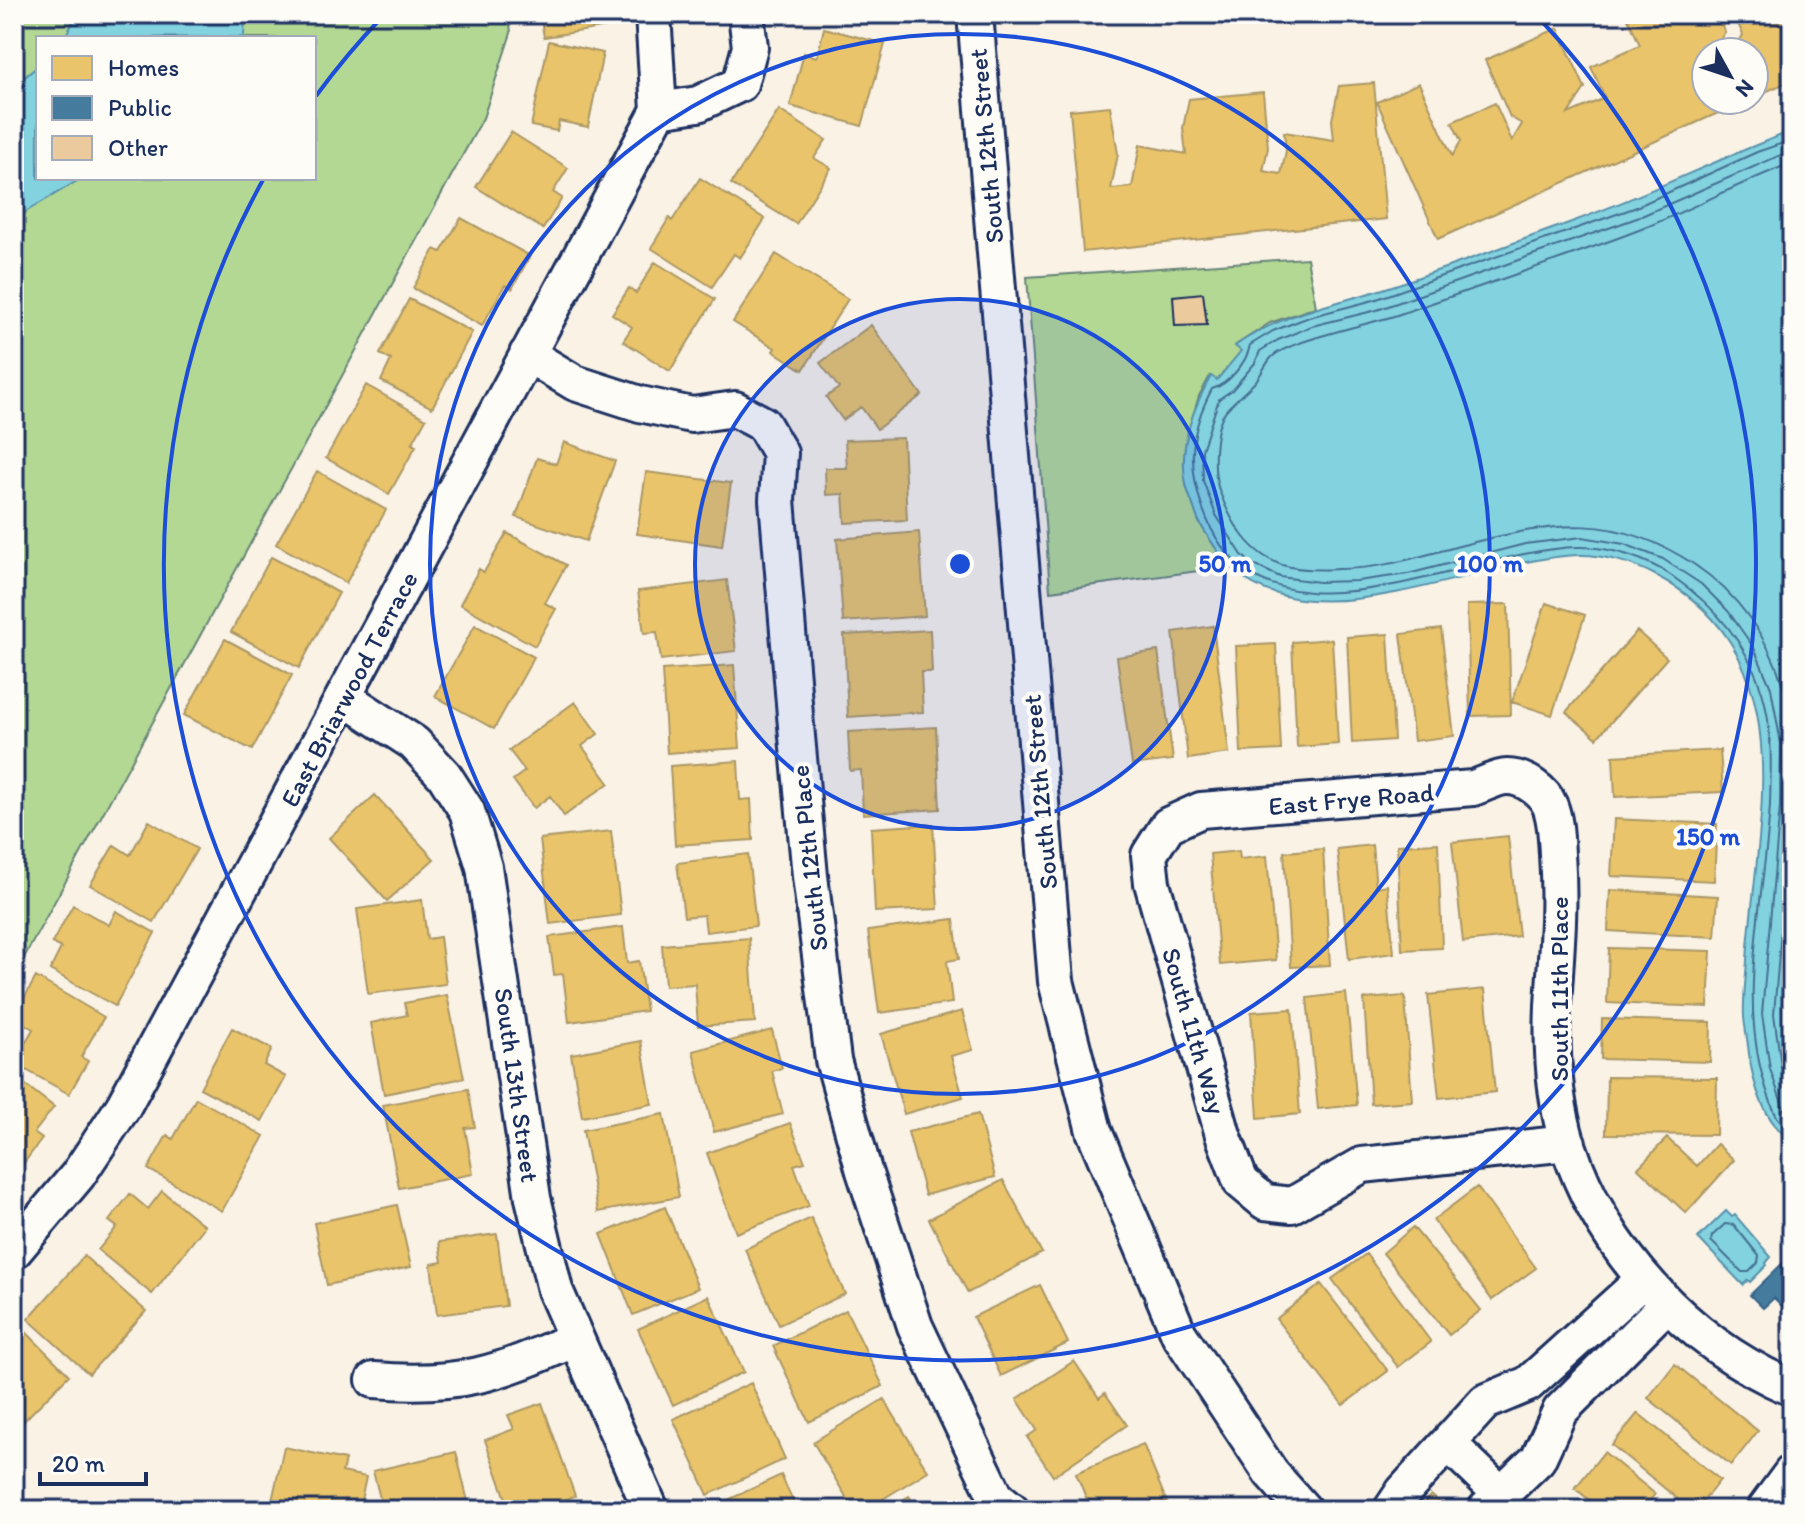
<svg xmlns="http://www.w3.org/2000/svg" width="1806" height="1524" font-family="Itim,sans-serif">
<rect width="100%" height="100%" fill="#f9f2e5"/>
<filter id="ink" filterUnits="userSpaceOnUse"><feTurbulence type="fractalNoise" baseFrequency=".0125" numOctaves="2"/><feDisplacementMap in="SourceGraphic" scale="16" xChannelSelector="R" yChannelSelector="G"/><feConvolveMatrix kernelMatrix="1 2 1 2 8 2 1 2 1" color-interpolation-filters="sRGB"/></filter>
<g filter="url(#ink)">
<path fill="#b3d893" stroke="#678478" stroke-width="2" fill-rule="evenodd" d="M14,14H509L511,33L483,118L14,976ZM38,38H314V178H38Z
M1307,258L1316,307L1270,323L1236,345L1242,351L1217,380L1210,376L1199,396L1191,422L1186,484L1199,522L1228,567L1050,591L1027,277Z"/>
<path fill="#83d2df" stroke="#5991ab" stroke-width="2" d="M78,14H245L244,37L64,38Z
M38,66V178H82L27,211L14,223V86Z
M1792,131V1135L1783,1134C1762,1114 1753,1083 1749,1054C1748,1042 1745,1029 1744,1017C1743,998 1746,978 1747,960C1756,824 1806,656 1657,576C1635,564 1603,554 1578,555C1475,558 1286,661 1215,547C1208,536 1200,526 1196,514C1193,504 1188,494 1186,484C1178,447 1193,408 1211,376L1217,380L1241,351L1235,346C1277,316 1322,307 1370,293C1436,273 1501,247 1566,224C1643,197 1716,159 1792,131Z
M1726,1211L1732,1217L1735,1215L1771,1257L1766,1263L1767,1265L1750,1282L1748,1280L1743,1285L1698,1238Z"/>
<path fill="#e9c46a" stroke="#ab9766" stroke-width="2" d="M540,14H606L608,27L544,37Z
M798,14H846L799,19Z
M1626,14H1717L1725,32L1713,52H1706V100H1747L1438,239L1377,102L1419,83L1452,156L1461,141L1452,122L1495,103L1512,141L1522,124L1510,117L1485,60L1558,28L1585,88L1568,114L1605,98L1591,67L1640,45Z
M1734,14H1792V80L1754,97V52H1727L1735,48L1743,35Z
M824,28L885,44L862,126L790,106L804,53L817,57Z
M549,41L603,53L588,127L559,121L557,131L531,126Z
M1374,83L1386,219L1083,252L1070,110L1110,106L1118,154L1111,189L1132,187L1140,145L1186,154L1183,128L1189,99L1263,92L1268,148L1263,171L1281,174L1286,151L1284,132L1334,140L1332,120L1339,86Z
M779,110L826,140L814,158L831,168L796,224L731,184Z
M511,132L568,168L553,192L562,198L543,229L476,187Z
M700,178L765,219L740,258L734,254L712,287L651,248L669,218L672,221Z
M461,218L530,256L512,289L505,285L482,326L413,288L435,249L441,252Z
M776,254L848,299L803,370L773,351L775,348L733,322Z
M655,262L715,299L670,371L623,341L632,327L612,314L629,288L636,293Z
M409,299L472,332L432,408L381,381L391,360L380,354Z
M871,325L922,395L877,429L861,407L843,420L826,397L839,388L820,363Z
M366,385L426,419L412,444L416,446L389,494L326,458Z
M903,438L907,520L845,523L843,494L826,495L825,468H847L845,440Z
M564,442L615,461L586,541L516,517L537,458L556,464Z
M317,471L386,510L346,583L276,544Z
M646,472L731,483L722,546L637,534Z
M919,532L925,616L843,622L837,539Z
M507,533L566,565L545,603L556,609L535,646L460,604L479,569L484,572Z
M271,557L339,593L299,668L231,632Z
M727,580L736,651L661,660L657,632L644,633L638,591Z
M1546,603L1585,615L1552,715L1512,702Z
M1508,604L1511,715L1470,716L1467,605Z
M475,625L534,657L494,729L435,696Z
M1213,626L1229,753L1188,759L1173,632Z
M1441,629L1454,736L1414,741L1401,634Z
M930,630L932,672H921L923,712L848,717L844,635Z
M1637,631L1667,658L1597,738L1566,712Z
M1388,634L1394,740L1352,743L1347,637Z
M225,639L292,675L252,750L184,715Z
M1332,639L1338,744L1297,747L1292,642Z
M1276,644L1281,750L1241,752L1236,646Z
M1158,651L1173,760L1132,765L1117,657Z
M734,665L740,748L667,753L662,670Z
M575,702L598,734L582,746L609,783L564,816L550,796L534,808L513,780L525,771L509,750Z
M936,727L940,809L863,814L861,770L850,771L848,732Z
M1720,750L1723,792L1615,797L1613,756Z
M738,761L740,800L751,799L753,840L675,845L670,766Z
M375,795L434,859L387,901L329,838Z
M1614,819L1717,824L1714,881L1611,876Z
M149,821L197,849L154,922L90,885L114,845L130,855Z
M933,824L938,909L875,912L871,828Z
M611,831L621,915L550,924L540,839Z
M1508,836L1519,936L1463,942L1452,842Z
M1438,843L1442,948L1402,950L1397,845Z
M1372,845L1376,887L1387,885L1394,953L1349,959L1337,849Z
M1323,849L1330,965L1291,967L1284,852Z
M1239,851L1240,859L1267,856L1276,960L1220,965L1210,854Z
M748,854L756,926L706,932L704,915L684,917L677,863Z
M1610,890L1718,896L1715,937L1608,931Z
M422,900L427,939L440,937L446,984L368,994L357,909Z
M73,905L109,925L116,911L155,933L115,1006L50,970L61,948L52,943Z
M954,919L959,959L947,961L952,1003L879,1013L868,931Z
M623,927L627,963L639,961L646,1011L569,1022L563,974L554,975L549,937Z
M749,938L755,1022L698,1026L695,984L665,986L662,945Z
M1609,948L1711,951L1708,1007L1607,1003Z
M36,977L104,1017L81,1057L88,1061L69,1094L14,1063L33,1029L14,1018V1016Z
M1485,989L1495,1092L1439,1098L1428,995Z
M1346,993L1357,1105L1318,1109L1307,998Z
M447,995L464,1078L384,1094L371,1023L407,1015L404,1003Z
M1405,996L1412,1101L1371,1104L1364,999Z
M1292,1009L1300,1114L1258,1118L1251,1012Z
M962,1011L973,1050L951,1056L963,1097L904,1114L881,1034Z
M1602,1019L1711,1022L1710,1062L1601,1059Z
M232,1028L272,1049L264,1065L286,1077L262,1121L200,1088Z
M772,1030L782,1068L772,1071L783,1114L714,1132L693,1051Z
M641,1041L652,1104L582,1117L571,1054Z
M14,1076L54,1107L34,1133L42,1139L14,1176Z
M1607,1077L1717,1078L1716,1135L1606,1134Z
M468,1089L475,1127L465,1128L473,1174L399,1188L383,1105Z
M196,1098L264,1136L222,1211L148,1169L167,1135L173,1139Z
M664,1114L679,1197L598,1212L583,1130Z
M978,1114L995,1177L925,1195L908,1132Z
M790,1123L805,1162L794,1165L809,1206L736,1233L707,1153Z
M1667,1138L1697,1166L1717,1144L1734,1160L1686,1213L1638,1168Z
M1003,1180L1042,1253L968,1293L929,1219Z
M1477,1187L1536,1268L1492,1300L1433,1220Z
M162,1191L205,1226L152,1294L98,1250L117,1227L109,1221L130,1194L148,1209Z
M397,1205L411,1267L327,1285L314,1223Z
M665,1207L698,1288L633,1315L601,1234Z
M811,1218L845,1294L779,1325L745,1249Z
M1413,1227L1481,1310L1449,1335L1383,1253Z
M497,1234L506,1306L437,1315L431,1264L442,1262L439,1242Z
M1366,1254L1431,1342L1398,1367L1332,1279Z
M84,1256L146,1311L89,1374L28,1319Z
M1321,1284L1388,1371L1343,1405L1276,1319Z
M1040,1285L1068,1343L1001,1376L973,1317Z
M708,1296L744,1372L673,1405L638,1329Z
M846,1310L883,1386L809,1422L773,1346Z
M17,1323L69,1375L14,1431V1325Z
M1074,1361L1099,1398L1105,1393L1127,1425L1053,1476L1027,1437L1037,1430L1017,1399Z
M1675,1364L1758,1431L1731,1465L1648,1398Z
M751,1383L785,1459L708,1495L673,1419Z
M884,1399L928,1471L865,1510H854L813,1442Z
M542,1403L575,1496L537,1510H510L485,1440L514,1429L508,1415Z
M1638,1413L1720,1480L1696,1510H1691L1612,1445Z
M1143,1444L1170,1510H1091L1076,1473Z
M284,1447L345,1460L342,1472L366,1477L359,1510H270Z
M456,1452L470,1510H383L373,1471Z
M1604,1452L1655,1494L1648,1503L1656,1510H1601L1575,1488Z
M781,1475L797,1510H717L715,1506Z
M1431,1495L1446,1508L1444,1510L1418,1509Z
M909,1496L918,1510H886Z
M1565,1500L1578,1510H1557Z"/>
<path fill="#457b9d" stroke="#38648a" stroke-width="2" d="M1789,1257L1792,1260V1306L1787,1311L1774,1298L1763,1308L1750,1295Z"/>
<g fill="none" stroke-linecap="round" stroke-linejoin="round">
<path stroke="#457092" stroke-width="2" d="M1792,140L1757,152L1634,208L1374,300L1309,317L1273,331L1250,345C1247,362 1229,384 1212,389C1190,430 1187,465 1203,509C1259,670 1465,549 1578,547C1609,546 1647,559 1672,576C1714,605 1747,643 1762,692C1773,728 1771,767 1770,804C1765,899 1735,1001 1768,1094C1773,1107 1776,1125 1792,1127
M1792,150L1637,218L1377,310L1312,326L1278,340L1260,351L1255,363L1232,390L1219,399L1202,450L1203,481L1216,515L1242,555L1252,564L1280,577L1319,582L1357,581L1408,574L1525,544L1582,537L1624,544L1663,559L1701,584L1728,611L1754,648L1771,688L1781,744L1780,806L1762,1014L1770,1069L1784,1109L1792,1117
M1792,163C1740,182 1691,210 1639,230C1561,260 1480,286 1400,314C1375,323 1285,341 1271,358C1265,365 1261,375 1255,382C1246,391 1238,398 1229,407C1213,422 1212,470 1219,490C1231,522 1248,553 1282,565C1299,570 1321,570 1339,569C1384,569 1424,555 1467,544C1555,522 1616,512 1695,565C1737,593 1769,638 1783,686C1788,702 1789,720 1792,736
M1792,796L1774,1014L1781,1066L1792,1096
M1725,1224L1734,1225L1759,1256L1758,1263L1749,1272H1742L1711,1241L1712,1236Z"/>
</g>
<path fill="#ebcb9e" stroke="#1b2f5e" stroke-width="2" d="M1203,293L1207,325L1175,326L1173,296Z"/>
<g fill="none" stroke-linecap="round" stroke-linejoin="round">
<defs>
<path id="minor" d="M975,14L1056,981L1094,1131L1179,1334L1271,1473L1304,1510
M659,110L698,104L740,84L750,47L746,14
M527,354L575,383L640,404L692,415L735,409L763,424L780,453L777,500L795,715L810,876L833,1060L864,1171L915,1326L996,1497L1012,1510
M345,698L414,743L444,775L467,811L484,867L533,1198L555,1290L651,1510
M1568,1143L1362,1165L1292,1205L1265,1202L1241,1182L1223,1135L1152,883L1149,855L1168,825L1201,810L1473,788C1483,785 1497,777 1507,777C1524,777 1544,791 1550,806C1556,821 1556,839 1557,854C1561,908 1556,953 1553,1006C1551,1051 1555,1102 1568,1145C1603,1252 1688,1344 1792,1388
M14,1251L78,1175L123,1107L659,110L653,14
M374,1380C459,1387 498,1374 575,1339
M1448,1443L1501,1494
M1391,1510L1403,1492L1485,1402L1528,1384L1644,1279
M1485,1510L1538,1459L1560,1411L1667,1304
M1764,1510L1792,1472"/>
</defs>
<use href="#minor" stroke="#1b2f5e" stroke-width="40"/>
<use href="#minor" stroke="#fdfcf7" stroke-width="34"/>
</g>
</g>
<circle cx="960" cy="564" r="265" fill="#1d4ed8" fill-opacity=".12"/>
<g fill="none" stroke="#1d4ed8" stroke-width="4">
<circle cx="960" cy="564" r="265"/>
<circle cx="960" cy="564" r="530"/>
<path d="M316 96A796 796 0 0 1 383 16M1537 16A796 796 0 1 1 264 178"/>
</g>
<g text-anchor="middle" stroke-width="8" stroke-linejoin="round" paint-order="stroke">
<g font-size="26" fill="#1b2f5e" stroke="#fdfcf7">
<text transform="translate(986 146) rotate(-95)" y="9">South 12th Street</text>
<text transform="translate(349 689) rotate(-62)" y="9">East Briarwood Terrace</text>
<text transform="translate(1040 792) rotate(-95)" y="9">South 12th Street</text>
<text transform="translate(1351 799) rotate(-5)" y="9">East Frye Road</text>
<text transform="translate(809 858) rotate(-96)" y="9">South 12th Place</text>
<text transform="translate(1559 989) rotate(-90)" y="9">South 11th Place</text>
<text transform="translate(1194 1031) rotate(74)" y="9">South 11th Way</text>
<text transform="translate(517 1085) rotate(82)" y="9">South 13th Street</text>
</g>
</g>
<circle cx="960" cy="564" r="12" fill="#1d4ed8" stroke="#fdfcf7" stroke-width="4"/>
<g font-size="24" text-anchor="middle" font-weight="bold" fill="#1d4ed8" stroke="#fdfcf7" stroke-width="8" stroke-linejoin="round" paint-order="stroke">
<text x="1225" y="572">50 m</text>
<text x="1490" y="572">100 m</text>
<text x="1708" y="845">150 m</text>
</g>
<rect width="1806" height="1524" fill="none" stroke="#fdfcf7" stroke-width="48"/>
<rect x="24" y="24" width="1758" height="1476" fill="none" stroke="#1b2f5e" stroke-width="3" filter="url(#ink)"/>
<rect x="36" y="36" width="280" height="144" fill="#fdfcf7" stroke="#a3aaba" stroke-width="2"/>
<rect x="52" y="56" width="40" height="24" fill="#e9c46a" stroke="#a3aaba" stroke-width="2"/>
<text x="108" y="76" font-size="24" fill="#1b2f5e">Homes</text>
<rect x="52" y="96" width="40" height="24" fill="#457b9d" stroke="#a3aaba" stroke-width="2"/>
<text x="108" y="116" font-size="24" fill="#1b2f5e">Public</text>
<rect x="52" y="136" width="40" height="24" fill="#ebcb9e" stroke="#a3aaba" stroke-width="2"/>
<text x="108" y="156" font-size="24" fill="#1b2f5e">Other</text>
<g transform="translate(1730 76) rotate(130)"><circle r="38" fill="#fdfcf7" stroke="#a3aaba" stroke-width="2"/>
<path d="M0-6L14 30L0 20L-14 30Z" fill="#1b2f5e"/>
<text y="-12" font-size="22" font-weight="bold" text-anchor="middle" fill="#1b2f5e">N</text>
</g>
<path d="M40 1472v12h106v-12" fill="none" stroke="#1b2f5e" stroke-width="4"/>
<text x="52" y="1472" font-size="24" fill="#1b2f5e" stroke="#fdfcf7" stroke-width="6" paint-order="stroke">20 m</text>
</svg>
